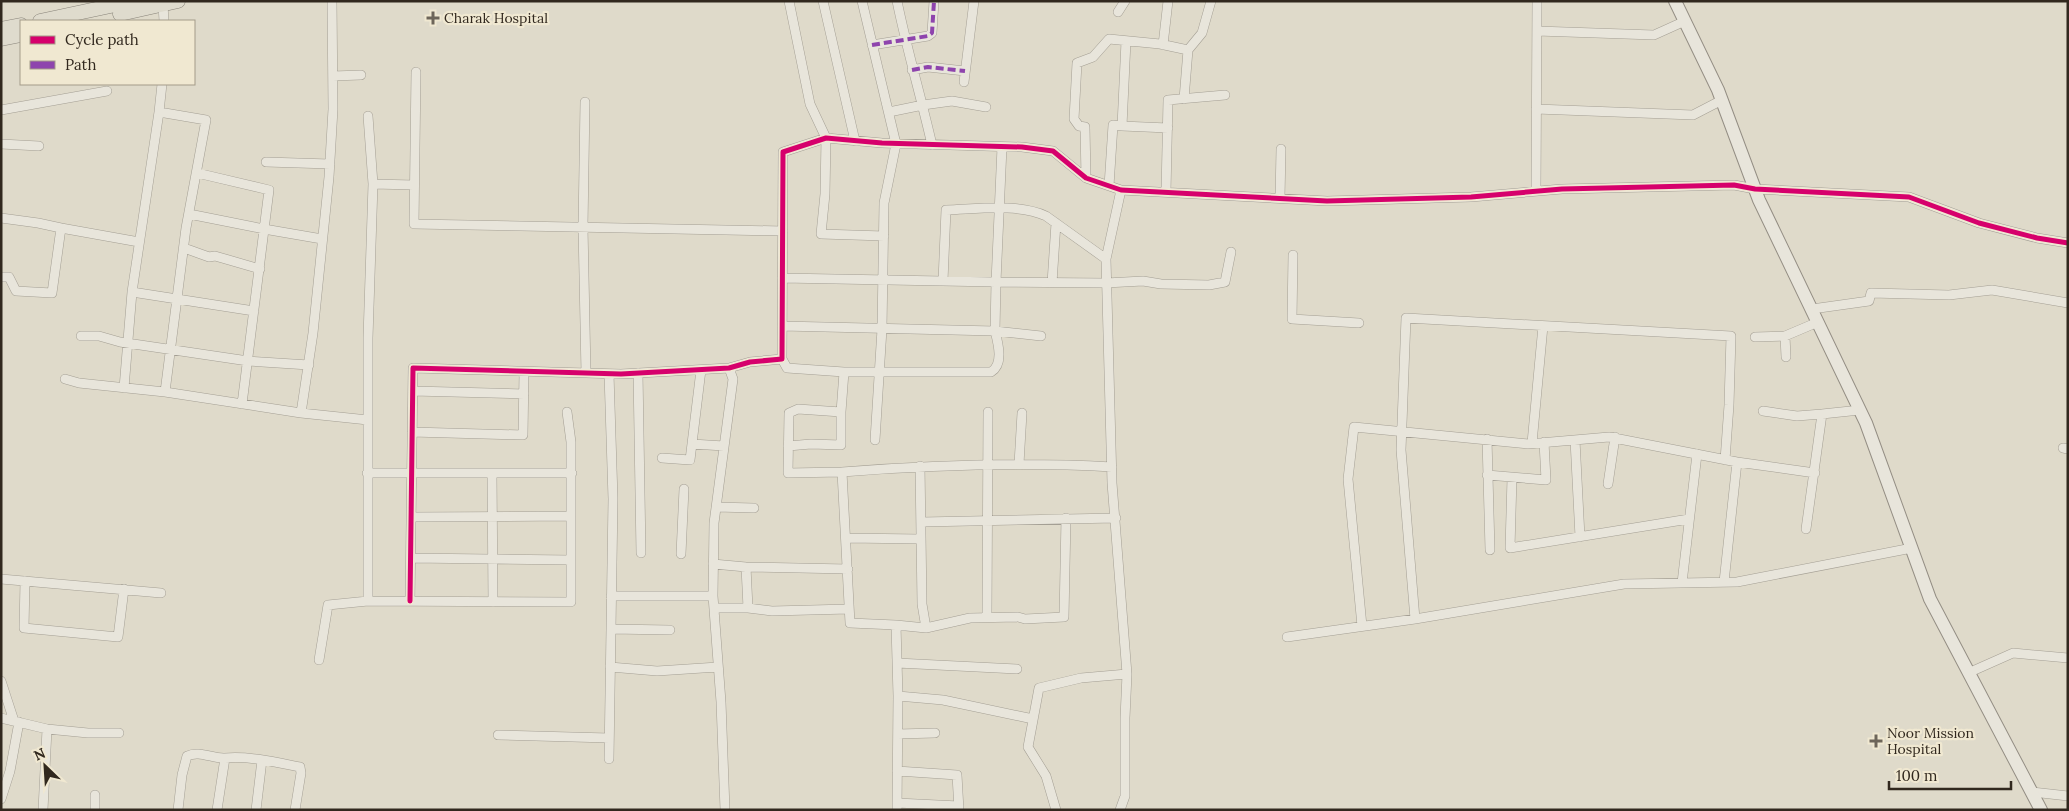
<svg xmlns="http://www.w3.org/2000/svg" width="2069" height="811" font-family="Lora,serif">
<rect width="100%" height="100%" fill="#dfdaca"/>
<g fill="none" stroke-linecap="round" stroke-linejoin="round">
<defs>
<path id="street" d="M789,1L810,104L826,138L825,194L821,234L884,236
M823,1L855,141
M862,1L896,144L884,203L882,329L875,440
M897,1C907,50 921,97 932,145
M163,5L164,21
M1118,12L1125,1
M1537,31L1654,35L1685,21
M872,45L928,36L932,33L934,1
M1163,45L1168,1
M912,70L928,67L965,71
M416,72L414,224L783,231
M333,76L361,75
M964,82L974,1
M162,84L159,112L206,120L186,228L165,392L301,413L313,333L329,177L333,109L332,1
M1184,99L1188,50L1202,33L1211,1
M585,102L583,227L586,373
M1536,109L1693,115L1722,100
M1,110L107,91
M889,112L923,105L952,101L986,107
M1122,126L1168,128
M1,144L39,146
M266,162L330,164
M197,173L269,190L242,404
M1086,178L1085,127L1079,126L1074,119L1077,63L1093,57L1109,39L1160,44L1188,50
M373,184L414,185
M1109,186L1113,125L1122,126L1126,41
M1536,191L1537,1
M1166,192L1168,100L1225,95
M1280,198L1281,149
M189,214L264,229L322,239
M1,218L38,223L61,228
M184,248L209,257L215,256L260,269
M1293,255L1292,319L1359,323
M1,277H9L16,291L52,293L61,228L139,242
M782,278L996,282L1002,147
M943,281L946,210C978,209 1017,203 1046,216L1106,259
M1052,283L1056,223
M132,292L254,311
M1812,309L1869,301L1871,293L1949,295L1992,290L2068,303
M782,326L995,331L996,282L1106,283L1143,281L1161,284L1209,285L1225,282L1231,252
M81,336H99L120,342L248,361L309,365
M1785,336L1786,357
M1755,337L1785,336L1818,322
M782,359L787,368L844,372H991C1004,364 998,343 995,331L1041,336
M638,373L641,553
M609,374L613,499L609,759
M65,379L79,383L165,392
M124,388L132,292L159,112
M413,391L524,394
M1763,411L1797,416L1822,414
M841,412L798,409L789,413L788,473L842,472
M301,413L368,420
M412,432L523,435L524,372
M1487,439L1490,550
M1575,440L1580,537
M1532,443L1543,326
M692,444L724,446
M788,446L811,444L841,445V412L844,372
M2063,448L2068,449
M662,458L690,460L701,370
M1019,464L1022,413
M920,466L922,604L926,628
M367,473H572
M492,473L493,602
M1487,475L1546,480L1544,442
M1512,478L1510,548L1689,519
M1608,484L1615,437
M716,507L754,508
M411,517L571,516
M922,522L1116,518
M1806,529L1822,414L1860,410
M847,538L920,539
M681,554L684,489
M411,558L571,560
M713,564L746,567L848,569
M746,567L748,608
M1,579L161,593
M25,581L24,628L118,637L124,589
M1724,582L1737,462
M1682,583L1697,454
M611,596H713
M368,601V338L373,184L368,116
M410,601L413,368L621,374L729,368L750,362L782,359L783,152L826,138L882,143L1022,147L1053,151L1086,178L1121,190L1327,201L1471,197L1562,189L1734,185L1755,189L1909,197L1979,223L2037,238L2068,243
M714,608H748L772,611L849,609
M987,616L988,412
M1415,619L1401,450L1406,318L1731,336L1729,405L1725,460
M896,625L926,628L970,618L1018,617L1025,619L1064,617L1066,518
M1362,626L1348,479L1354,427L1528,444L1609,437L1737,462L1815,473
M611,629L670,630
M1287,637L1415,619L1624,584L1737,582L1912,548
M319,660L328,605L368,601L571,602V442L567,412
M897,663L1017,669
M610,667L657,671L718,667
M1968,673L2013,653L2068,658
M1,681L14,721
M898,696L943,700L1033,719
M1,718L47,729L43,810
M47,729L88,733H119
M898,734L935,733
M498,735L609,738
M897,771L957,775L959,810
M2032,792L2068,796
M1,799L10,771L19,722
M897,803L959,806
M95,810V795
M178,810L182,775L187,756C200,750 212,759 225,758C250,756 275,762 300,767L301,773L295,810
M217,810L225,758
M256,810L262,760
M725,810L721,702L713,596L714,523L733,379L729,368
M897,810L898,696L896,625L850,623L842,472C932,465 1021,462 1112,467
M1056,810L1046,776L1028,747L1039,688L1081,678L1127,674
M1120,810L1125,796V718L1127,674L1112,483L1106,259L1121,190"/>
<path id="secondary" d="M1675,1L1718,90L1759,200L1866,423L1930,599L2041,810"/>
<path id="primary" d="M120,14L178,1
M40,21L134,1
M1,29L21,25
M1,39L21,35"/>
</defs>
<use href="#street" stroke="#a49f94" stroke-width="10"/>
<use href="#secondary" stroke="#948e84" stroke-width="14"/>
<use href="#primary" stroke="#89847a" stroke-width="15"/>
<use href="#street" stroke="#e8e5db" stroke-width="9"/>
<use href="#secondary" stroke="#e8e5db" stroke-width="12"/>
<use href="#primary" stroke="#dfdbcd" stroke-width="14"/>
<path stroke="#8e44ad" stroke-width="4" stroke-dasharray="8 4" stroke-linecap="butt" d="M872,45L928,36L932,33L934,1
M912,70L928,67L965,71"/>
<defs>
<path id="cycleway" d="M410,601L413,368L621,374L729,368L750,362L782,359L783,152L826,138L882,143L1022,147L1053,151L1086,178L1121,190L1327,201L1471,197L1562,189L1734,185L1755,189L1909,197L1979,223L2037,238L2068,243"/>
</defs>
<use href="#cycleway" stroke="#f0e8d1" stroke-width="8"/>
<use href="#cycleway" stroke="#d6006c" stroke-width="5"/>
</g>
<g fill="#6e665a" stroke="#f0e8d1" stroke-width="2">
<path d="M430.5 10.5h5v5h5v5h-5v5h-5v-5h-5v-5h5z"/>
<path d="M1873.5 733.5h5v5h5v5h-5v5h-5v-5h-5v-5h5z"/>
</g>
<g text-anchor="middle" stroke-width="4.5" stroke-linejoin="round" paint-order="stroke">
<g font-size="14" fill="#31281e" stroke="#f0e8d1" text-anchor="start">
<text x="444" y="23">Charak Hospital</text>
<text x="1887" y="738">Noor Mission<tspan x="1887" dy="16">Hospital</tspan></text>
</g>
</g>
<rect width="2069" height="811" fill="none" stroke="#31281e" stroke-width="5"/>
<rect x="20" y="20" width="175" height="65" fill="#f0e8d1" stroke="#a49b89"/>
<rect x="30" y="36" width="25" height="8" fill="#d6006c" stroke="#a49b89"/>
<text x="65" y="45" font-size="15" fill="#31281e">Cycle path</text>
<rect x="30" y="61" width="25" height="8" fill="#8e44ad" stroke="#a49b89"/>
<text x="65" y="70" font-size="15" fill="#31281e">Path</text>
<g transform="translate(45 766) rotate(335)" stroke="#f0e8d1" stroke-width="4" paint-order="stroke">
<path d="M0-4L9 19L0 12L-9 19Z" fill="#31281e"/>
<text y="-8" font-size="14" font-weight="bold" text-anchor="middle" fill="#31281e">N</text>
</g>
<path d="M1889 781v8h122v-8" fill="none" stroke="#31281e" stroke-width="2.5"/>
<text x="1896" y="781" font-size="15" fill="#31281e" stroke="#f0e8d1" stroke-width="4" paint-order="stroke">100 m</text>
</svg>
